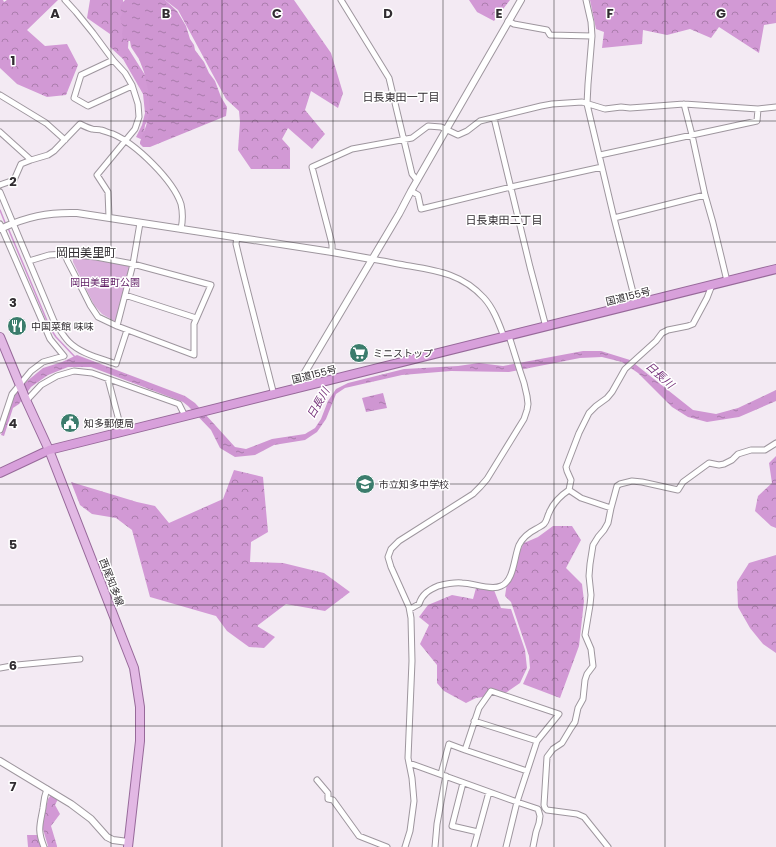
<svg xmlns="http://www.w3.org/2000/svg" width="776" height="847" font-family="Poppins,'Noto Sans JP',sans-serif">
<defs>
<pattern id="forest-crowns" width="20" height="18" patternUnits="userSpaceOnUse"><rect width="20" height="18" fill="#d299d5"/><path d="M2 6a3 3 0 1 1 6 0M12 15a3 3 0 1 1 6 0" fill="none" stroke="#ab7dad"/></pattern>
<pattern id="water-ripples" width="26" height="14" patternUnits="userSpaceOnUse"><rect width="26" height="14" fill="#cf96d2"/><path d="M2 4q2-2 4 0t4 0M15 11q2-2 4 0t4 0" fill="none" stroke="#a97bab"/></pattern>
</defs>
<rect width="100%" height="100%" fill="#f3eaf3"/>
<path fill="url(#forest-crowns)" d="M0,0H3L4,2L7,0H58L27,30L45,46L67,44L78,65L66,95L47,97L17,84L0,68Z
M90,0H123V20L129,34L128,48L150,83V117L145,125L143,140L136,137L142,125L145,113L143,94L123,59L110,47V34L87,18Z
M165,0H294L331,53L343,93L338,108L311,91L305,110L325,134L312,149L288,128L282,139L290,148V169H251L238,150L240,122L239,111L226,99L178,10Z
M469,0H510L494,21L477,12Z
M590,0H776V23L764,25L759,53L719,27L711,38L690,29L667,35L643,30L642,44L602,48L604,32L596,29Z
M776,456V528L771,526L755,511L758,496L772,483L769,463Z
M234,470L263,477L268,532L251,542L250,562L283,563L324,573L350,592L325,611L286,604L257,626L275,637L264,648L249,647L227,631L216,616L150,597L132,530L116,518L92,514L80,505L71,482L137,502L155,506L169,523L223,499Z
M553,526H572L581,540L566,568L582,584L584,601L579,646L560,698L523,684L530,668L529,656L511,602L505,596L507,583L513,564L524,543L538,537Z
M776,555V653L763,644L750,628L738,607L737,582L749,563Z
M476,588L494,590L501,608L511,609L525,650L527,668L520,683L504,694L476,698L466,703L444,691L437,683V665L420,644L429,625L419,617L428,605L452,595L473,599Z
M51,795L58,799L55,805L60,814L51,826L57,846V847H46L48,846L42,826L48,799Z
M27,835H37L42,847H28Z"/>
<path fill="#daafdc" d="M77,257L130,266L116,322L102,314L94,305L73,262V259Z"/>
<path fill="url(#water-ripples)" d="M125,0H165L177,11L186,26L190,39L194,45L195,50L204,62L209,73L215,81L221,97L227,107L226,116L150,147H143L140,144V142L146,126L150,111L148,90L144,72L139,59L131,47L130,41H126L123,39L122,34L123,27L120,18L122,14L120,7L122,3Z
M583,351H601L630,360L693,410L716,414L738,408L776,390V401L739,417L707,422L688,417L672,407L638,373L622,362L602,357L580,358L509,372L451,371L402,375L345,388L336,394L326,419L317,432L305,440L274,445L255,455L235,457L220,448L211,430L188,406L183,402L91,367H68L48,375L31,387L19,404L13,408L4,436L1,435L14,395L26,382L43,368L62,362L77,355L185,396L195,403L235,447L246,449L272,439L305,434L315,428L321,419L328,401L336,389L348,383L404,369L458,366L479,363L503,366Z
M383,393L387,408L366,412L362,398Z"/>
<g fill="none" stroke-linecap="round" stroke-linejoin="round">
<path stroke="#cf96d2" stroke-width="1.5" d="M0,210L6,225
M8,228L50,328L56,337L75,357"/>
<defs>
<path id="minor" d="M65,0L76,12L93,33L113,60L125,73L132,85L138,104L139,117L135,129L97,175L108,192L109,217
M341,0L389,78L412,174L417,180
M586,0L591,22L592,36L588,84L587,104L614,218L636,304
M508,21L514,24L547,30L550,35L592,36
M113,60L81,75L74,98L88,106L132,86
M0,95L46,123L65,140
M684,104L692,135L705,195L713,223L727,281
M494,118L530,267L546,327
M0,132L31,160L48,155L54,151L80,124C84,126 88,128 92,129C95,130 98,129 101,130C105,131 109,133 113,134C136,144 173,180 181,204C183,213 183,220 181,229
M600,155L757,121L758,109
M0,185L14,180L21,164L31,160
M411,191L418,195L421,209L511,187L602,167
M0,192L54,321C59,328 63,336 69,342C81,354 100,358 116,364L127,330
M614,218L705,195
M0,224L50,339L64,356L43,362L31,371L12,394L0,430
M237,237L236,244L242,269L274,395
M332,252V245L331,240L312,167L352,149L412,138L428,126L441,127L458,135L467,131L480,121L541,106L552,104L582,102L605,109L621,107L630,108L644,107L684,104L758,109L776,107
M371,259C384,261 397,264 410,266C440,271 463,275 484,298C494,309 499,324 504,337
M29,261L49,255L65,254L96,257L133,264L211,285L194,324V355L117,326L98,317L90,305L83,291L67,260L65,254
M125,295L196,318
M117,326L133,264L140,223
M108,379L122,432
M27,400L41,385L57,376L74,371L92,373L179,404L185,416
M569,490L581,498L611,508
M410,609L419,604C422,594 429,590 438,586C446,584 454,582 462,583C473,583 491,591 501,586C514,581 514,557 519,545C523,537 528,533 536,529C539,527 542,526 544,524C547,521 547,517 549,513C553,503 560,496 569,490L571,480L567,471L566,467L579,433L589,413L596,406L607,398L612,392L625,369L656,341L662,333L668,330L688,326L693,324L707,298L712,285
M0,668L17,665L80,659
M474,721L537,741
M465,750L527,771
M409,763L517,802L538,809L540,816L539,823L536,832L533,847
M441,774L449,744L465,750L479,708L491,691L559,714L537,741L517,802L506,847
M317,780L328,793V799L333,800L359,836L387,847
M463,783L452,826L478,832
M44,847C37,830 40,825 43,808C44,800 44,797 47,789
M405,847L410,831L414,801L412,778L408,758L412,661L411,618L409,607L391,567L388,557L391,549L399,541L473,494L480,487L487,479L524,419L527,410L528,404L527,396L524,383L520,371L509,336
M435,847L437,824L445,780L446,776
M474,847L489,792
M608,847L584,817L577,814L547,810L545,808L544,805L547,757L553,749L562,743L571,728L575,722L578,708L583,699L585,680L587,674L593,666L591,649L585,635L590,605L591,595L589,576L590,564L593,545L598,537L604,530L608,523L611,508L617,486L620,484L632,481L642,482L678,490L683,482L709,463L719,465L724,464L732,460L738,454L751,450H765L776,443"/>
<path id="tertiary" d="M0,229C26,217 48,212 77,213L332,252L371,259
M295,389L399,214L411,191L446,130L521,0
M0,761L71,804L91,819L107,837L113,840L128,842"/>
<path id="primary" d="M0,337L26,400L49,450L134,668L140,707V741L128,847"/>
<path id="trunk" d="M0,473L49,450L776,269"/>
</defs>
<use href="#minor" stroke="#9e969e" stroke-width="7"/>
<use href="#tertiary" stroke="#9e969e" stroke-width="8"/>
<use href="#primary" stroke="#97699a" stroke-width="10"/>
<use href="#trunk" stroke="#97699a" stroke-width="10"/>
<use href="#minor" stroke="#fff" stroke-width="5"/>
<use href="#tertiary" stroke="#fff" stroke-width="6"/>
<use href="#primary" stroke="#e2b8e4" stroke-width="8"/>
<use href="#trunk" stroke="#d8a0db" stroke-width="8"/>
</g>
<path fill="none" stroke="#312d31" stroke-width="1" stroke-opacity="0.55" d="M111,0V847M222,0V847M333,0V847M443,0V847M554,0V847M665,0V847M0,121H776M0,242H776M0,363H776M0,484H776M0,605H776M0,726H776"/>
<defs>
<symbol id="restaurant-disc" viewBox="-11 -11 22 22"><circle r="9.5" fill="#3b7c6c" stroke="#fff"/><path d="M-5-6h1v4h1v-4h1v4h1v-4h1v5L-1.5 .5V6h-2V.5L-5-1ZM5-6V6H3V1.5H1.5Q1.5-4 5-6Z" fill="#fff"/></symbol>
<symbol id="supermarket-disc" viewBox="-11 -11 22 22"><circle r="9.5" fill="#3b7c6c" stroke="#fff"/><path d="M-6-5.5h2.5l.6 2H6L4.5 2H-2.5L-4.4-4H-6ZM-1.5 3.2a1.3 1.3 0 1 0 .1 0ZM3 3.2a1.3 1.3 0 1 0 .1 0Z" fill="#fff"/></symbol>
<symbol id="civic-disc" viewBox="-11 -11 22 22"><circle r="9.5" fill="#3b7c6c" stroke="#fff"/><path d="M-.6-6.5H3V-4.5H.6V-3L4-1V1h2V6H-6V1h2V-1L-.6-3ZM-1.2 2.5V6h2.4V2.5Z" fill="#fff"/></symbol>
<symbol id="school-disc" viewBox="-11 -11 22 22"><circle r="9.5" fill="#3b7c6c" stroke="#fff"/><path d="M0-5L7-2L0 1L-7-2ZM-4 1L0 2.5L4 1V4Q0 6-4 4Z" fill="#fff"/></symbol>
</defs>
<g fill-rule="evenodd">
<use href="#restaurant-disc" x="6" y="315" width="22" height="22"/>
<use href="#supermarket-disc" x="348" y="342" width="22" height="22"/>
<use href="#civic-disc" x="59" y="412" width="22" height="22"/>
<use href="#school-disc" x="354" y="473" width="22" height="22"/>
</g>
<g text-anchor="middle" stroke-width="3" stroke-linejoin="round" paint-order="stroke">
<g font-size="10" fill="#5e1b63" stroke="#fff">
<text x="105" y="286">岡田美里町公園</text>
</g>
<g font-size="10" fill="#312d31" stroke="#fff">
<text transform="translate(628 296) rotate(-14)" y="4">国道155号</text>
<text transform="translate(314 374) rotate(-14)" y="4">国道155号</text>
<text transform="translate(112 582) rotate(69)" y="4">西尾知多線</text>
</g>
<g font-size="10" fill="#312d31" stroke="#fff" text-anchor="start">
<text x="31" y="330">中国菜館 味味</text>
<text x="373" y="357">ミニストップ</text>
<text x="84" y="427">知多郵便局</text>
<text x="379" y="488">市立知多中学校</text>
</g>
<g font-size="11" fill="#312d31" stroke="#fff">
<text x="401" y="101">日長東田一丁目</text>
<text x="504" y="224">日長東田二丁目</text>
</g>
<g font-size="11" font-style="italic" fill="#75327a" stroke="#fff">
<text transform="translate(660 375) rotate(42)" y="4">日長川</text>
<text transform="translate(318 403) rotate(-60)" y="4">日長川</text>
</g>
<g font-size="12" fill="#312d31" stroke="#fff">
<text x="86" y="257">岡田美里町</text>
</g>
</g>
<g font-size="13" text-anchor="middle" font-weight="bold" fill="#312d31" stroke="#fff" stroke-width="3" stroke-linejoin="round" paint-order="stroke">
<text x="55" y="18">A</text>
<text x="166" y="18">B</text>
<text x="277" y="18">C</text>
<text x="388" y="18">D</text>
<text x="499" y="18">E</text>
<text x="610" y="18">F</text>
<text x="721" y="18">G</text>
<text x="13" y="65">1</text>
<text x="13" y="186">2</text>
<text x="13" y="307">3</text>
<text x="13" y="428">4</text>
<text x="13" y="549">5</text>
<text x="13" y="670">6</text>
<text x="13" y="791">7</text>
</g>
</svg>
